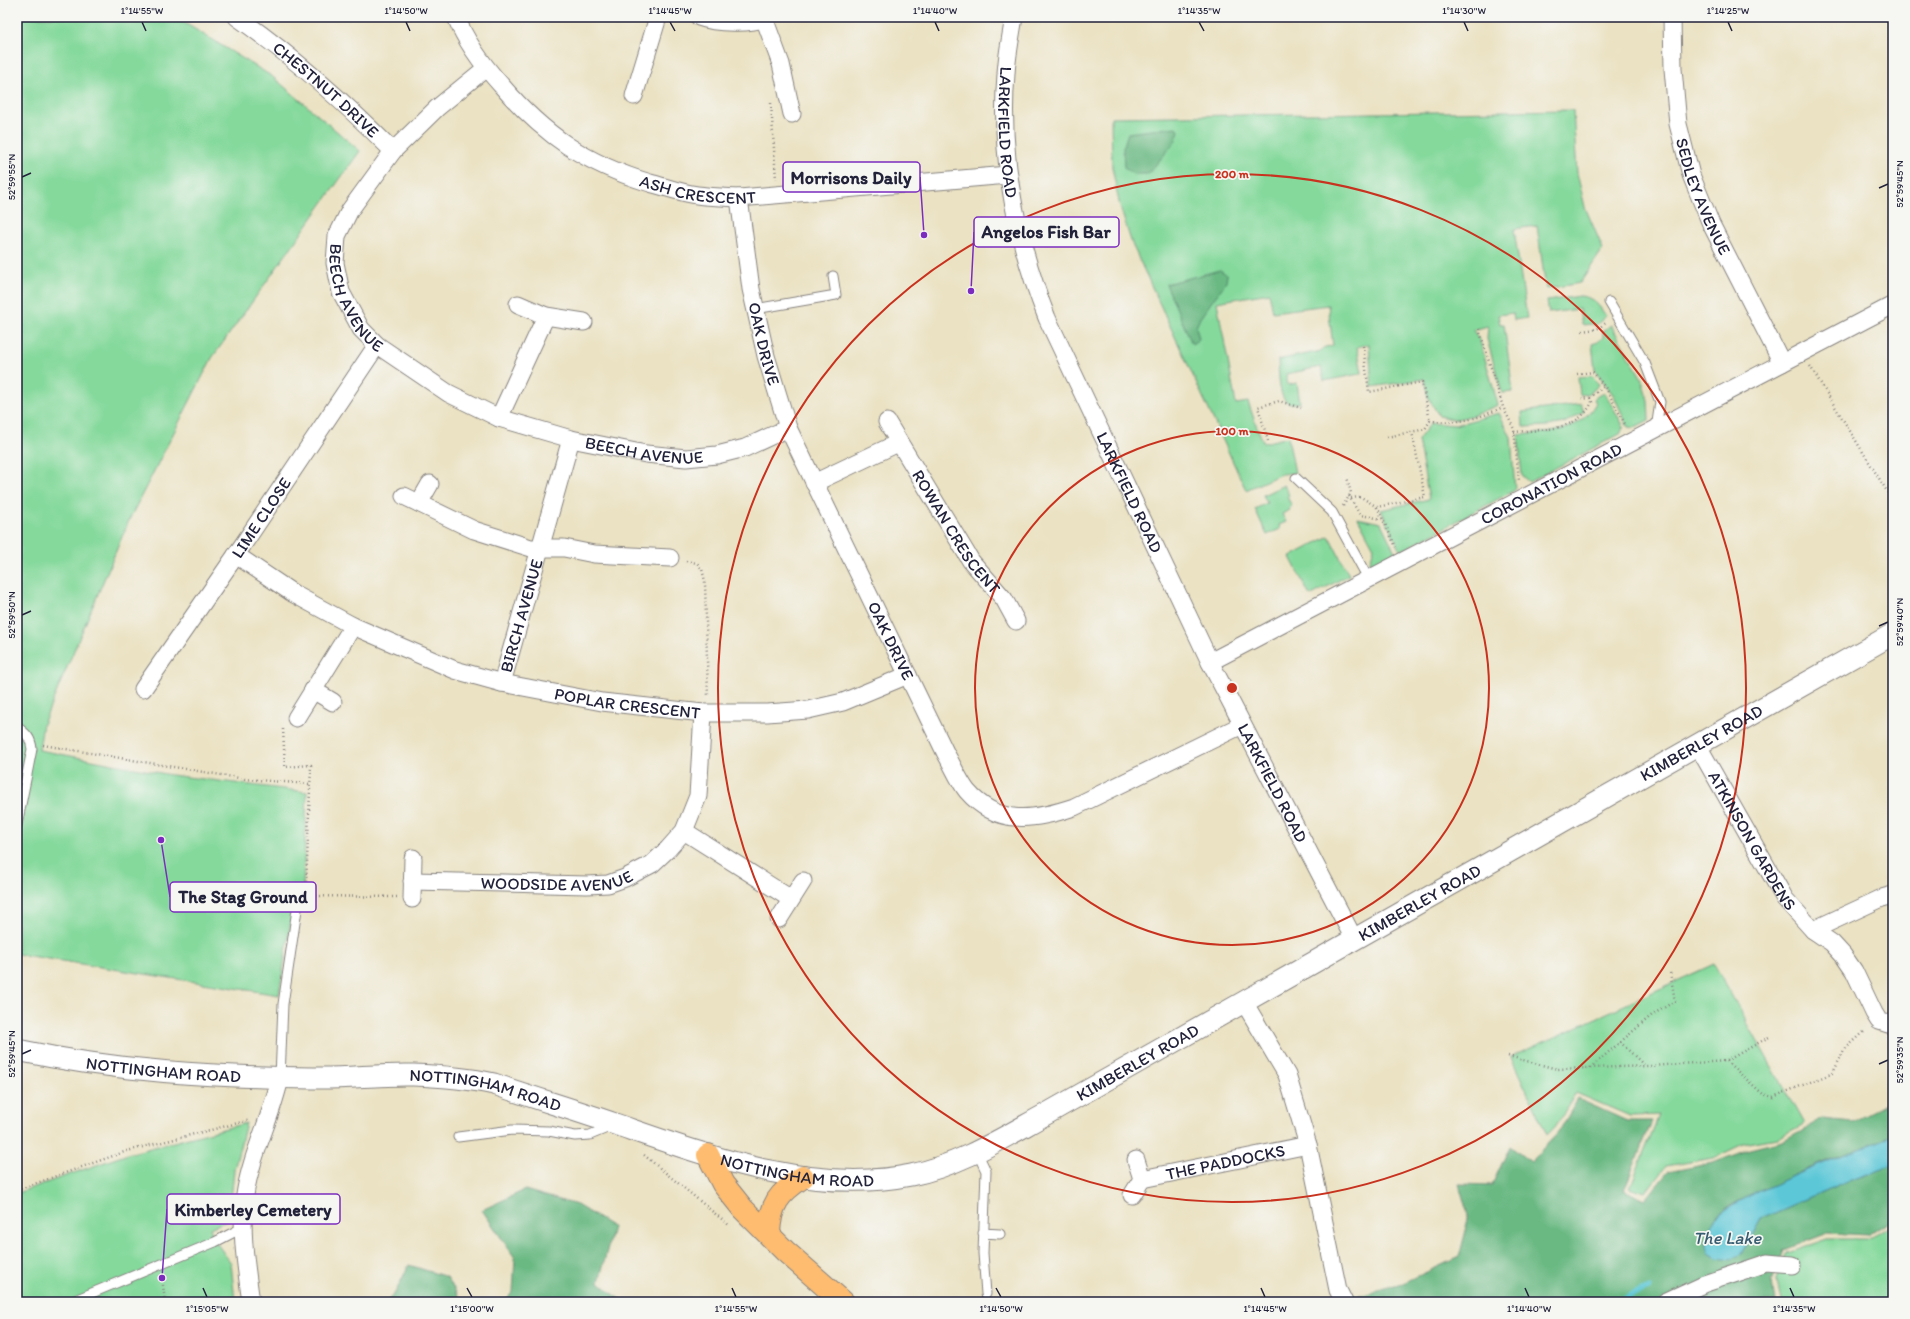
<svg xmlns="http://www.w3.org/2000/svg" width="1910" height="1319" font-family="Itim,sans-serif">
<rect width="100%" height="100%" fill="#f6f6f2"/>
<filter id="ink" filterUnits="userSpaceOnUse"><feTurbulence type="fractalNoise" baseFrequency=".025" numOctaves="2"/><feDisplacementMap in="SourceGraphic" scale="8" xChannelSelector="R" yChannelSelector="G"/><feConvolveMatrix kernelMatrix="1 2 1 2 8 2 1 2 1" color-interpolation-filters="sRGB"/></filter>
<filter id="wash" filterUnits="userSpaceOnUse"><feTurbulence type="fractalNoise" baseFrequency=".012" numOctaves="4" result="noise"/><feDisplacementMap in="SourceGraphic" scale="16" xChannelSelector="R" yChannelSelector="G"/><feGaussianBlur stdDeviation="0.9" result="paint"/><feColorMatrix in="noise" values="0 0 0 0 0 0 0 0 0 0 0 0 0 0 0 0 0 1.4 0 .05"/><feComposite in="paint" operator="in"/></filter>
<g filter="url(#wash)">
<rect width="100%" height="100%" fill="#ebe2c3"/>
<path fill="#84d99b" stroke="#537e6b" d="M17,17H175L273,77L360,151L212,358L130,518L43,724L39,750L171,775L307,792L303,888L296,889L279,995L17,954Z
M1573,110L1577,173L1585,207L1603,249L1580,283L1546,289L1537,226L1514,229L1527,318L1514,320L1513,313L1498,315L1500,324H1504L1513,392L1502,393L1487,339L1488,326L1473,330L1480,341L1498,405L1474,415L1455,420L1439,416L1428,397L1424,379L1372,387L1369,344L1357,347L1362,373L1359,374L1324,381L1321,367L1286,374L1288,385L1297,383L1300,403C1296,403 1291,404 1287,402C1278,397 1279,370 1278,360L1321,351L1325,347L1333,346L1328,305L1273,312L1269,293L1217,302L1236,404L1248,402L1258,430L1264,443L1288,437L1295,473L1281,474L1246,490L1132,244L1120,207L1112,167L1111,117Z
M1580,296C1594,297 1599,306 1606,316L1595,326L1592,324L1582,325L1579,309L1549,313L1547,301Z
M1611,325L1641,377L1648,400L1649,420L1633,428L1628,427L1614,396L1595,370L1592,344L1598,342L1603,337V331Z
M1592,376L1597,381L1599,385L1590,393L1580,395L1578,377Z
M1605,393L1624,427L1620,434L1529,482L1522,476L1518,435C1549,432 1578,434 1596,403L1594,399L1599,395Z
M1581,404L1584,412L1564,423L1548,426L1523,427L1522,412Z
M1499,413L1511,437L1515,490L1401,551L1381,510L1429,499L1418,440L1431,423L1455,425Z
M1284,485L1289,495L1287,497L1292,506L1289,508L1290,510L1282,514L1286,522L1279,525L1280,529L1267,535L1255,509L1267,503L1263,495Z
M1358,518L1381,523L1395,552L1370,566L1369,565L1374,548Z
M1329,536L1349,575L1310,596L1290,557Z
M1714,964L1804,1124L1777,1138L1743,1144L1714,1158L1666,1166L1645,1193L1630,1188L1659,1115L1630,1116L1576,1093L1555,1127L1547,1135L1511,1057Z
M246,1123L234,1170L229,1220L210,1228L215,1241L231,1263L235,1302H17V1193L128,1154Z
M1893,1225V1302H1781L1777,1281L1785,1254L1828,1239H1867Z"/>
<path fill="#6bb983" stroke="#466e5f" d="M1176,127L1179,131L1175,142L1148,174H1133L1124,167L1123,148L1128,133Z
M1220,270L1227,275L1226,282L1200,318L1196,327L1199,339L1192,344L1166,284Z
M1578,1099L1627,1121H1652L1624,1190L1645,1200L1668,1172L1713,1163L1747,1150L1782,1141L1822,1119L1852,1122L1893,1101V1136L1817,1165L1730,1205L1717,1216L1708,1232L1706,1244L1742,1254L1761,1219L1843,1183L1893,1165V1220L1867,1235L1828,1233L1783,1250L1772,1282L1775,1302H1334L1403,1283L1459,1257L1469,1219L1459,1184L1492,1185L1510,1146L1530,1162L1558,1133Z
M525,1190L577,1205L613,1227L599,1282L623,1302H503L513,1292L515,1258L482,1210Z
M409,1265L447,1277L462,1302H386L395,1293Z"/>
<path fill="#5cc7d7" stroke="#3f7489" d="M1893,1136V1165L1843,1183L1761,1219L1742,1254L1730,1260L1718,1258L1709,1253C1704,1240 1708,1225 1719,1215C1733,1202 1752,1195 1769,1187C1810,1168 1851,1152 1893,1136Z"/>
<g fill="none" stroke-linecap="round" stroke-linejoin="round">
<path stroke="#5cc7d7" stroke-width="5" d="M1616,1302L1649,1288"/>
</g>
</g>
<g filter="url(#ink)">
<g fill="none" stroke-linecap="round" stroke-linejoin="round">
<defs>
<path id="service" d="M1609,302L1645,363L1660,402L1656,429
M755,309L836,295L833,276
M1296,478L1332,512L1369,580
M17,727C26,733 31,738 32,749L17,825
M280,1078L283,1004L299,896
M458,1137L512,1130L549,1131L575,1136L590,1135L612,1126
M977,1152L986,1171L983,1253L986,1294
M983,1233L1000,1234
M75,1300L215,1242L242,1228"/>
<g id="minor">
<path id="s1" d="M237,17C294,57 344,102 393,151"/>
<path id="s2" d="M456,17C466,42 483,65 501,85C544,135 586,164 650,183C665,187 681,193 697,195C711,197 725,197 739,198L1008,175"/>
<path d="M699,17C715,23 751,25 767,17"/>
<path id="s3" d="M1014,17C1011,36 1007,55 1006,74C999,159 1016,239 1047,318L1210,662L1354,939"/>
<path id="s4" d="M1672,17L1673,69L1678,124L1691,175L1711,224L1782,363"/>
<path d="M764,18L781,64L792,114"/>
<path id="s5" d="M486,68L437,108L393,151L350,210L337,236L335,263L341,292L361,329L377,345L448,393L499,418L571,439L646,454L686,458L717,455L745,448L788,428"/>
<path d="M634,96L658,17"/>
<path id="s6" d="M739,198L751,289L766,356L788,428L946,754C953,766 959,781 967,791C998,827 1035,820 1074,807L1242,725"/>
<path d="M518,304L546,316L584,322"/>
<path d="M499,418L546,316"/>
<path id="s7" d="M887,422L971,561L1004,599L1016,621"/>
<path d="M814,483L898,443"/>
<path d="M404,496L474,530L531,548H564L594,554L670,558"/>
<path d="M419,503L430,484"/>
<path id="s8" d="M236,555L294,594L353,626L455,670L502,683L602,702L703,713H767L808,710L843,702L908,675"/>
<path id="s9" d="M1210,662L1893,305"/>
<path id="s10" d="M502,683L571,439"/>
<path id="s11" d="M143,689L236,555L377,345"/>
<path d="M313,690L333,702"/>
<path d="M296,718L353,626"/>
<path id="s12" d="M1698,746L1785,899L1813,930L1832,943L1843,955L1854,971L1874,1013L1879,1021L1888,1024L1893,1022"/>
<path d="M684,831L791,899"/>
<path id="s13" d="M412,881L587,885L608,884L625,878L652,864L668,849L684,831L698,796L703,713"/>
<path d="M412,899L413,858"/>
<path d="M779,919L803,881"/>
<path d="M1813,930L1882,898L1893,895"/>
<path d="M1308,1145L1338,1290L1344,1302"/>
<path id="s14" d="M1142,1179L1308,1145L1287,1075L1244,1002"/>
<path d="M1132,1195L1142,1179L1136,1160"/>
<path d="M251,1302C246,1266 240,1231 245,1195C251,1154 272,1117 280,1078"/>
<path d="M1665,1302L1704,1284L1767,1263L1792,1265"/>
</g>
<g id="tertiary">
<path id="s15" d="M17,1050C114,1071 214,1077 313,1078C346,1079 380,1074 413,1075C441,1076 467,1078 494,1084C534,1098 575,1110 615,1124C708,1156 811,1195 911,1175C961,1165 1004,1137 1048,1113L1893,634"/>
</g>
<path id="trunk" d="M708,1155L723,1184L743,1209L785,1251L843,1302
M769,1234C770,1204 779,1193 803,1177"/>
</defs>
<use href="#service" stroke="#86827f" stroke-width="11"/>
<use href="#minor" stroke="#86827f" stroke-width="19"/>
<use href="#tertiary" stroke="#86827f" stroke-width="23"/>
<use href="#trunk" stroke="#86827f" stroke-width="24"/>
<path stroke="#86827f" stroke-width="2.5" stroke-dasharray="1 3" stroke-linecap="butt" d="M771,103L776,179
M1479,329L1503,407L1514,429L1519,481
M1582,331L1597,329L1606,323
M1363,346L1369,392L1422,382L1430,421
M1810,366L1893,501
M1577,374L1593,372L1607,390L1626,426
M1590,398L1604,386
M1514,432C1543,429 1578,432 1592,402L1590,398L1580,399
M1387,437L1425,429L1430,421C1460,423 1476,420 1503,407
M1268,441L1258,407L1279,401L1301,408
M1349,496L1360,515L1382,519
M1351,498L1361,497L1377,507L1425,497L1412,432
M1343,506L1351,493L1347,477
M1377,507L1396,547
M686,561L697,563L702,569L705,581L708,697
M283,729L285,767L311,765L306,886
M43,745L245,779L310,784
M312,896L397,897
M1620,1042L1645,1066
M1508,1056L1557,1069L1650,1066L1726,1061L1769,1037
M1726,1061L1763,1094L1773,1097L1833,1073L1844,1050L1865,1031
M1590,1068L1652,1015L1675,1001L1670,972
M644,1155L730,1226
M17,1190L127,1151L250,1120
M162,1277L165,1302"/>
<use href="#service" stroke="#fff" stroke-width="9"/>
<use href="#minor" stroke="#fff" stroke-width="17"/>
<use href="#tertiary" stroke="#fff" stroke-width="21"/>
<use href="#trunk" stroke="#fdbc70" stroke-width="22"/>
</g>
</g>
<path fill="none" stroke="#22223b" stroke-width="1.5" d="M142,22L146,31M406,22L410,31M670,22L675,31M935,22L939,31M1199,22L1204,31M1464,22L1468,31M1728,22L1732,31M22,177L31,173M1879,188L1888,184M22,615L31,611M1879,626L1888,622M22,1054L31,1050M1879,1064L1888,1060M203,1288L207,1297M467,1288L472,1297M732,1288L736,1297M996,1288L1001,1297M1261,1288L1265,1297M1525,1288L1529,1297M1790,1288L1794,1297"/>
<g fill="none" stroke="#c8321e" stroke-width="2">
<circle cx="1232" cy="688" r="257"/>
<circle cx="1232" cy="688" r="514"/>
</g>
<g text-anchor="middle" stroke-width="3.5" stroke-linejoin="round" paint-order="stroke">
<g font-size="17" fill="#22223b" stroke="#f6f6f2">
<text dy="6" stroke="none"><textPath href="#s1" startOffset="115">CHESTNUT DRIVE</textPath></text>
<text dy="6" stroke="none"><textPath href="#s3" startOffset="116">LARKFIELD ROAD</textPath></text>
<text dy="6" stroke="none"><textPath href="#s2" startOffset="312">ASH CRESCENT</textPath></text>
<text dy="6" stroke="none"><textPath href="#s4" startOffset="184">SEDLEY AVENUE</textPath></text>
<text dy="6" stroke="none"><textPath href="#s5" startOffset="294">BEECH AVENUE</textPath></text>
<text dy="6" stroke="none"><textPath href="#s6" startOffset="148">OAK DRIVE</textPath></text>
<text dy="6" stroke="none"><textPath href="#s5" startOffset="640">BEECH AVENUE</textPath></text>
<text dy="6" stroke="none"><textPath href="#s9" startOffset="385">CORONATION ROAD</textPath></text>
<text dy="6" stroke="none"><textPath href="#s3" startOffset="500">LARKFIELD ROAD</textPath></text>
<text dy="6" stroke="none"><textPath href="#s11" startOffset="208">LIME CLOSE</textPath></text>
<text dy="6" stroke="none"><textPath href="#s7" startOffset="130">ROWAN CRESCENT</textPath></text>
<text dy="6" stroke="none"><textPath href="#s10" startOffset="70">BIRCH AVENUE</textPath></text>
<text dy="6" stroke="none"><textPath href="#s6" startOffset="472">OAK DRIVE</textPath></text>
<text dy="6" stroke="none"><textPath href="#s8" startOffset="424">POPLAR CRESCENT</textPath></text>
<text dy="6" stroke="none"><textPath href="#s15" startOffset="1813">KIMBERLEY ROAD</textPath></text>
<text dy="6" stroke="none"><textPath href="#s3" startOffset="824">LARKFIELD ROAD</textPath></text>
<text dy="6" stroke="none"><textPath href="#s12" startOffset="109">ATKINSON GARDENS</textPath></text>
<text dy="6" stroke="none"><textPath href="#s13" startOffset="145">WOODSIDE AVENUE</textPath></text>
<text dy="6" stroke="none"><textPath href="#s15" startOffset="1489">KIMBERLEY ROAD</textPath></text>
<text dy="6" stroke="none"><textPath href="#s15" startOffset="1165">KIMBERLEY ROAD</textPath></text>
<text dy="6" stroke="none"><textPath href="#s15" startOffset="148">NOTTINGHAM ROAD</textPath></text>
<text dy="6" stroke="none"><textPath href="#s15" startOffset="472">NOTTINGHAM ROAD</textPath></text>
<text dy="6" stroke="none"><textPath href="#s14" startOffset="85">THE PADDOCKS</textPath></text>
<text dy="6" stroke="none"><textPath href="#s15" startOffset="796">NOTTINGHAM ROAD</textPath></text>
</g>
<g font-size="18" font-style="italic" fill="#365c72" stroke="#f6f6f2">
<text x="1727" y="1244">The Lake</text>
</g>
</g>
<circle cx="1232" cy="688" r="6" fill="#c8321e" stroke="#f6f6f2" stroke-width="2"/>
<g font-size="12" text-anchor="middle" font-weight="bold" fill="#c8321e" stroke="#f6f6f2" stroke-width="3.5" stroke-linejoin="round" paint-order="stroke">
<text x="1232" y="178">200 m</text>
<text x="1232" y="435">100 m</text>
</g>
<path fill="none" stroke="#7b2cbf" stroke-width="1.5" d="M924 235L920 177M971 291L974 232M161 840L170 897M162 1278L167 1209"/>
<g fill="#7b2cbf" stroke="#f6f6f2" stroke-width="1.5">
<circle cx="924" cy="235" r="4"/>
<circle cx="971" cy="291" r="4"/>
<circle cx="161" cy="840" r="4"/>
<circle cx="162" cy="1278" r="4"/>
</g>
<g fill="#f6f6f2" stroke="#7b2cbf" stroke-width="1.5">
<rect x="783" y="162" width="137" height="30" rx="4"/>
<rect x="974" y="217" width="145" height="30" rx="4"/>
<rect x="170" y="882" width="146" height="30" rx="4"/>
<rect x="167" y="1194" width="173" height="30" rx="4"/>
</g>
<g font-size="18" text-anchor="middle" font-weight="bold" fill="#22223b">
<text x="851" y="184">Morrisons Daily</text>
<text x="1046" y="238">Angelos Fish Bar</text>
<text x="243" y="903">The Stag Ground</text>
<text x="253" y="1216">Kimberley Cemetery</text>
</g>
<rect width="1910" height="1319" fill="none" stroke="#f6f6f2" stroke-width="44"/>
<rect x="22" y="22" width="1866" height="1275" fill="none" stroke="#22223b" stroke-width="1.5"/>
<g font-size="10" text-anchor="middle" fill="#22223b">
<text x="142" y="14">1°14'55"W</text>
<text x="406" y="14">1°14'50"W</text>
<text x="670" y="14">1°14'45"W</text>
<text x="935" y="14">1°14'40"W</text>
<text x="1199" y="14">1°14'35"W</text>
<text x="1464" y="14">1°14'30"W</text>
<text x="1728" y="14">1°14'25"W</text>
<text transform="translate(11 177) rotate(-90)" y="4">52°59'55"N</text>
<text transform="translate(1899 184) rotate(-90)" y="4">52°59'45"N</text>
<text transform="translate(11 615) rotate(-90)" y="4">52°59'50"N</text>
<text transform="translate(1899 622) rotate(-90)" y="4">52°59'40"N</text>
<text transform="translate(11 1054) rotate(-90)" y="4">52°59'45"N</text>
<text transform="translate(1899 1060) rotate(-90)" y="4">52°59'35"N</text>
<text x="207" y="1312">1°15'05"W</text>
<text x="472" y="1312">1°15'00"W</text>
<text x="736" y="1312">1°14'55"W</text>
<text x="1001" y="1312">1°14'50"W</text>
<text x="1265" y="1312">1°14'45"W</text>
<text x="1529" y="1312">1°14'40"W</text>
<text x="1794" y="1312">1°14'35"W</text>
</g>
</svg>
